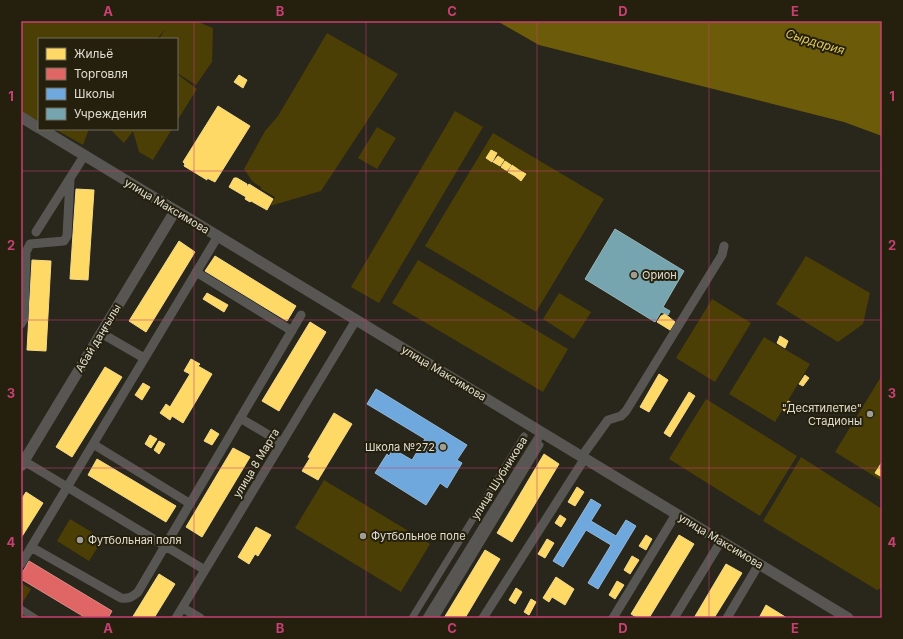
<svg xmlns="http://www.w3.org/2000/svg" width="903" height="639" font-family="Inter,sans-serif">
<rect width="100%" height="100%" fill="#29261c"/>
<path fill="#4b3f05" d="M21,21H196L213,28L212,62L196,85L177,73V39H159L165,29L157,39H39V121L21,112Z
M327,33L398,74L321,191L270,206L275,197L261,189V187L253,182L244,169L265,131L278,116Z
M177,74L197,89L177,121Z
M455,111L483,127L379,303L351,287Z
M377,127L396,138L377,169L358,158Z
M55,129H89L83,145Z
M110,129H172L153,160L139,152L133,131L124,143Z
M493,133L604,199L536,312L425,246Z
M806,256L870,293L863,324L838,342L776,304Z
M418,260L568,349L543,392L392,303Z
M559,293L591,312L574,339L543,319Z
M712,299L751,323L715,382L676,358Z
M764,337L810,364L775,422L729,394Z
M882,375V481L835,452Z
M706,399L797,456L760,516L669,459Z
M801,457L882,509V588L877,590L763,521Z
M324,480L430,544L401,592L295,528Z
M70,519L103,539L89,561L57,541Z
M21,583L31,589L21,605L42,618H21Z"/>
<path fill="#6c5c0a" d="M497,21H882V136L844,122L539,45Z"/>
<path fill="#ffd966" stroke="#f6da86" d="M239,75L247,80L243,88L234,82Z
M218,106L250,126L215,182L207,178V180L184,166L185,164L183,162Z
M491,150L497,153L492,162L486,158Z
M498,156L504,160L500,166L493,162Z
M505,161L511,165L507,171L501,167Z
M512,165L519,170L515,176L508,172Z
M519,170L526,174L521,181L515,176Z
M234,178H237L247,184V187L249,184L273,199L267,210L251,201L250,202L245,199L246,197L229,187Z
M76,189L94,190L88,280L70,279Z
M179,241L195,252L146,332L129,321Z
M215,256L296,306L287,321L205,271Z
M32,260L51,261L46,351L27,350Z
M207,293L228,305L224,312L203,299Z
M665,314L675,322L670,330L657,322L661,316Z
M310,322L326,332L279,411L262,401Z
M780,336L788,341L785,348L777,343Z
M191,359L200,364L198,366L212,374L183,423L172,416L170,420L160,413L166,404L170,407L190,374L184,371Z
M105,367L122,377L72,457L56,447Z
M659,374L668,380L649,412L640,407Z
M805,375L809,378L803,386L799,384Z
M143,383L150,387L142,400L135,395Z
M689,392L695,396L670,437L664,433Z
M788,401L792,403L787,412L783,410Z
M334,413L352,424L318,480L302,471L310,458L308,457Z
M211,429L219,434L212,445L204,441Z
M150,435L157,439L151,448L145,444Z
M159,441L165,444L159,454L154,450Z
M233,448L250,457L202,537L186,527Z
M544,454L559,464L512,542L497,533Z
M97,459L176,506L166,522L88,475Z
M882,462V477L875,473Z
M577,487L584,492L575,506L568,502Z
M26,492L43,503L21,538V500Z
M560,515L566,519L561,527L555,523Z
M256,527L271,535L258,556L255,554L249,564L238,557Z
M646,535L652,539L646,550L639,546Z
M679,535L694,544L649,618H638L631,614Z
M547,539L554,543L545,558L538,554Z
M485,550L500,559L465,618H444Z
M632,556L639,560L630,574L624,570Z
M726,564L742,573L714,618H694Z
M159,574L175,584L154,618H132Z
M556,577L574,589L565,605L552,597L549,602L543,598Z
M617,581L624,585L615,599L609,595Z
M516,588L522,592L515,604L509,600Z
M531,599L536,602L529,615L524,612Z
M766,605L787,618H759Z"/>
<path fill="#e06666" stroke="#e08a86" d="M29,561L112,611L108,618H86L21,579V575Z"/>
<path fill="#6fa8dc" stroke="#91b8d9" d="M376,389L467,445L457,460L462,463L447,488L440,483L426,505L375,473L387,454L389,456L393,449L412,460L425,439L367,404Z
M591,499L601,505L591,521L616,536L626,520L636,526L598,589L588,583L611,545L586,530L563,567L553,561Z"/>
<path fill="#76a5af" stroke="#96b6b9" d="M615,229L684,271L663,307L670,311L668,315L661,312L655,322L585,279Z"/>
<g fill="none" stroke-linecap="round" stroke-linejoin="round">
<path stroke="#575652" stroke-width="7" d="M21,609L35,618
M412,618L524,436
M435,618L540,445"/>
<path stroke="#575652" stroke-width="9" d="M36,232L84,156
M196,272L292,331
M21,324L24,319L26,252L30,244L64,241L67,236L70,179
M101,333L144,358
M240,418L282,443
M93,444L189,503
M582,456L608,420L621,416L626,411L722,255L724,246
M24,461L205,570
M31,547L121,598C129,599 132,597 138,592L301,315
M21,564L218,236
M183,608L200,618
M176,618L356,320
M427,618L542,432
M483,618L585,458
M613,618L676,514
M674,618L721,541
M727,618L759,564"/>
<path stroke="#575652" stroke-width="11" d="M21,117L39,128
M41,129L848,618
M21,466L175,211"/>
</g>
<path fill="none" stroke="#c83f73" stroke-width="1" stroke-opacity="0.55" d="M194,21V618M366,21V618M537,21V618M709,21V618M21,171H882M21,320H882M21,468H882"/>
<g fill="#a09d92" stroke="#25200d" stroke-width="1.5">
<circle cx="634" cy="275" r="4"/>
<circle cx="870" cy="414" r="4"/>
<circle cx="443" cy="447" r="4"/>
<circle cx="363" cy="536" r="4"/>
<circle cx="80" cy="540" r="4"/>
</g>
<g text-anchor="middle" stroke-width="4" stroke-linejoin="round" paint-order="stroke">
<g font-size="11" fill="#e0ddd1" stroke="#25200d">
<text transform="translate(167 206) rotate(31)" y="4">улица Максимова</text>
<text transform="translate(98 338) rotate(-59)" y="4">Абай даңғылы</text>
<text transform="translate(444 373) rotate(31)" y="4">улица Максимова</text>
<text transform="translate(256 463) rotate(-59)" y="4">улица 8 Марта</text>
<text transform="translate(499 478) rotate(-58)" y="4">улица Шубникова</text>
<text transform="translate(721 541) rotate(31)" y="4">улица Максимова</text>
</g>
<g font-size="11" fill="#e0ddd1" stroke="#25200d" text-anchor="start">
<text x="642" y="279">Орион</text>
<text x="862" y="412" text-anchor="end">"Десятилетие"<tspan x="862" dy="13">Стадионы</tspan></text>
<text x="435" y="451" text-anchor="end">Школа №272</text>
<text x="371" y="540">Футбольное поле</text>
<text x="88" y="544">Футбольная поля</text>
</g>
<g font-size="12" font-style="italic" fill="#dfc65b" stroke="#25200d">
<text transform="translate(815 42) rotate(17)" y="4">Сырдария</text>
</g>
</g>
<rect width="903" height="639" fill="none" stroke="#25200d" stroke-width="44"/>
<rect x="38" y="38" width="140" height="92" fill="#25200d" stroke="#706c5b"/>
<rect x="46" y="48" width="20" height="12" fill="#ffd966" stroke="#706c5b"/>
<text x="74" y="58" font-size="12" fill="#e0ddd1">Жильё</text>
<rect x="46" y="68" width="20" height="12" fill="#e06666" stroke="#706c5b"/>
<text x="74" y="78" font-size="12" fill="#e0ddd1">Торговля</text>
<rect x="46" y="88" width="20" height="12" fill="#6fa8dc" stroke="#706c5b"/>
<text x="74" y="98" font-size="12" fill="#e0ddd1">Школы</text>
<rect x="46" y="108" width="20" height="12" fill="#76a5af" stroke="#706c5b"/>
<text x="74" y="118" font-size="12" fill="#e0ddd1">Учреждения</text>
<rect x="22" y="22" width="859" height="595" fill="none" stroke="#c83f73" stroke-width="1.5"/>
<g font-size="13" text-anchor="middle" font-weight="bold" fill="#c83f73">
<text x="108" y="16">A</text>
<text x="280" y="16">B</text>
<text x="452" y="16">C</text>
<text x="623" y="16">D</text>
<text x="795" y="16">E</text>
<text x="11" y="101">1</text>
<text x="892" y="101">1</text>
<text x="11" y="250">2</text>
<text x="892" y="250">2</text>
<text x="11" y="398">3</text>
<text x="892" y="398">3</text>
<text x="11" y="547">4</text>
<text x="892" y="547">4</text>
<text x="108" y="633">A</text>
<text x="280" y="633">B</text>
<text x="452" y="633">C</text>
<text x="623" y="633">D</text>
<text x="795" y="633">E</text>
</g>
</svg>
